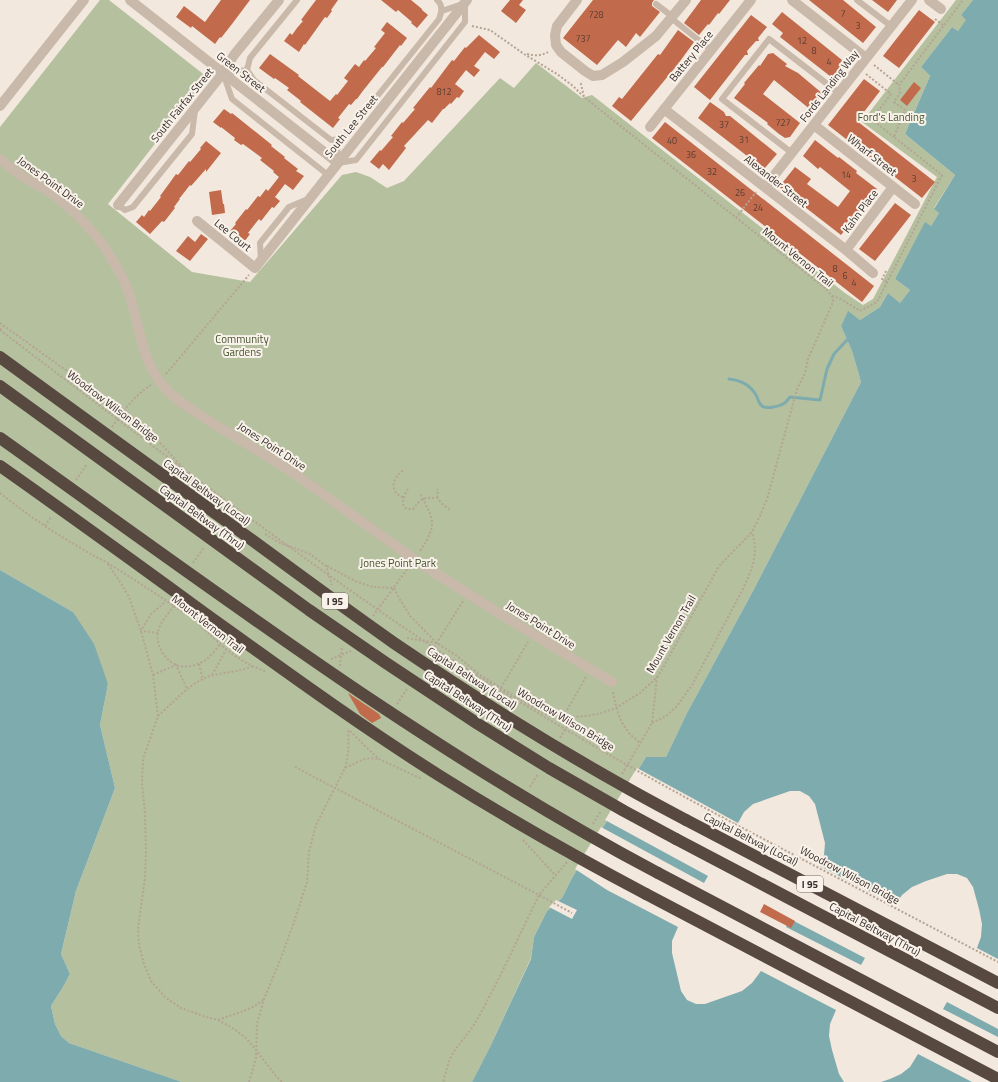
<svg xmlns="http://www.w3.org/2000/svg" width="998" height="1082" font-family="'Titillium Web',sans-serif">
<rect width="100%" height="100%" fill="#f2e8dd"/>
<path fill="#b4c09e" d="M100,0H109L207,77L108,204L192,272L250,282L342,175L356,172L370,177L387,188L404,181L500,78L514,88L536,63L582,98L592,95L845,293L863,305L873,299L937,177L862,122L956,0H973L961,15L967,20L958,31L952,27L921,67L930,76L905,134L955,175L934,208L939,213L931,226L925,223L895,279L910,290L900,303L888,293L880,307L860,320L848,312L841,326L852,351L861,382L753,591L687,713L666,757H646L572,878L562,898L547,911L534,937L531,958L490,1047L472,1082H182L69,1043L61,1036L55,1024L51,1006L63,987L70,974L61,954L76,891L115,788L100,725L108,684L73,612L0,570V127Z"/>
<path fill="#7dabae" d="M973,0H998V1082H472L490,1047L531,959L534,937L547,911L562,898L572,878L646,757H666L687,713L753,591L861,382L852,351L841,326L848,311L860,320L880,307L888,293L900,303L910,290L895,279L925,222L931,226L939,213L934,209L955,175L905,134L930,76L921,67L952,27L958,31L966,20L961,15Z
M0,570L73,612L94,644L108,684L100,725L115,788L76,891L61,954L70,974L63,987L51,1006L55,1024L61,1036L69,1043L182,1082H0Z"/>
<path fill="#f2e8dd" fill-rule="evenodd" d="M637,768L738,823L744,812L753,804L790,791H800L809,796L815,804L825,843L824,855L820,866L895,905L902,895L912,887L926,881L947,874H957L967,878L973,887L979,909L982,924L981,937L977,948L998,959V1029L947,1002L943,1009L998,1037V1082H972L918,1054L910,1067L901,1074L890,1079L881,1082H844L839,1074L832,1050L829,1036L830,1024L836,1010L761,971L752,983L742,991L705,1004H696L687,1000L681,991L672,953V941L678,927L607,890L575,869L601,827L704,883L708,876L605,820ZM790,919L865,958L861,965L786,927Z
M556,900L577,910L572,919L549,907Z"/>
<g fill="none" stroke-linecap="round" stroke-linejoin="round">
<path stroke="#7dabae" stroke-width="3" d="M729,379C740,380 750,385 756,395C758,398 758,403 762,406C766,409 778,407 783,404C786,403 788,399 790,397L820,400L827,369L834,354L847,340"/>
</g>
<path fill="#c16b4c" d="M221,0H250L232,24L221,38L220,37L215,44L192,26L191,28L176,17L184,6L205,22Z
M316,0H338L331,10L332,11L327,18L325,17L305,45L304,44L299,52L284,41L290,33L292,35L297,28L303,21L301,20Z
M381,0H411L422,9V10L428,15L417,28L411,23L412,22L398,10L396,12Z
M510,0H523L519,5L526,10L516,23L501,11Z
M593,0H654L652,3V6L660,12L640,37L636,33L626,47L618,40L597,65L563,38Z
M701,0H730L719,14L718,13L709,25L708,24L699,35L684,23Z
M809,0H843L876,27L863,43Z
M872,0H897L888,12Z
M919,10L935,22L899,68L883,56Z
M782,12L847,64L835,80L780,37L783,33L772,24Z
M751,15L767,27L758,38L759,41H756L747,51L748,55H745L710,100L694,87Z
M387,22L407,38L401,46L400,45L383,67H382L362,92L357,99H356L351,105L349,104L338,118L340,119L333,128L300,102L301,101L287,90L289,88L275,78L274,79L259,68L270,54L299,75L298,76L330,101L336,94L337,95L348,81L344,78L355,64L359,67L364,60L365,61L376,48L374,47L385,33L381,30Z
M678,30L694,42L678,64L631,121L612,106L619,97L622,99L658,54L660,55Z
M479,35L500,52L494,59L485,52L474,66L480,70L474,77L466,70L455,84L464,91L459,98L457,97L451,104L450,103L444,109H443L432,123L428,120L404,146L406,148L389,170L383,164L379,169L370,162L380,150L381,151L393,137L391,136L402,122L403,123L415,109L413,108L430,87L431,88L452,60L454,61L465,47L466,48Z
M773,53L787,64L785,66L798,73L823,94L811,110L774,80L763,94L800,123L790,137L785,138L779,134L767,124L768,123L734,98L745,84L744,83L759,65L760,66L768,54Z
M864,79L880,91L857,121L935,182L922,198L828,125Z
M914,82L921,88L907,106L900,100Z
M710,102L724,112L726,116H730L777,154L764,169L698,118Z
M224,109L231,114L232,113L272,145L271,146L285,157L284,158L298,169L296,171L304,176L293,190L285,184L275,197L280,201L274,208L272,207L261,221L259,219L248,233L250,234L244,242L230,231L236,224L235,223L246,209L247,210L258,196L260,197L266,189L268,191L279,177L273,172L274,171L260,160L262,158L243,144L241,145L234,140L235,138L221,127V128L213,122Z
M665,122L874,286L862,302L652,138Z
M815,140L838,158L839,157L857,171L856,173L877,189L841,235L779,187L795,167L811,179L807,184L838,207L850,191L820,167L818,169L803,156Z
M206,141L221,153L206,172V169L191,186L190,185L179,199H180L174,207L175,208L164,222L162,221L150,234L136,222L142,215L144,217L149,210L150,211L161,197L160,196L171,181L176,174L178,175L189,161L190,162L201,149L200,148Z
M221,190L223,204H224L225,213L212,215L209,192Z
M895,203L911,215L875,261L859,249Z
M201,234L208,239L190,261L176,251L188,236L195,242Z
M348,693L379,714L381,718L372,723L360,714Z
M764,904L795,921L791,928L760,912Z"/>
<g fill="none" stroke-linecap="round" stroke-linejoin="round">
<path stroke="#b5a394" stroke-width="2" stroke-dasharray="2 2" stroke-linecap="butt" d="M935,19L943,25
M472,26L490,30L524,54L557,74L573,86L583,96
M527,54C535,56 541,56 548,52
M874,65L899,85
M866,74L891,94L875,115V122L894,137
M736,218L756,192
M886,271L882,279L887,282
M832,296L839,298L860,311L877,302L942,175L894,137L905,110L894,102L900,93L899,85L963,0
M0,323L106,399C143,422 169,451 196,484
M0,330L3,326
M166,374L249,275
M112,427C124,410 134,396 151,385
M76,480L87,464
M408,489C403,496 398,511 413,509C416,506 417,503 420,501C425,496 432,499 437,497L438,491L437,489
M0,493C26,514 54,533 84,550C92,555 100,559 108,563C133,579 158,595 183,612
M403,497C388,492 393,476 404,470
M437,497C440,502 445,507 451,510
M45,526L51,517
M265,534L278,542L310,554L326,566L332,585
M420,551C438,523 434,521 420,493
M193,563L204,547
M108,564L122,585L129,597L141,631L153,675L158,716L143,759L142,783L145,813L146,853L145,877L138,929L139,945L144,964L151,981L165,997L181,1008L206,1017L218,1020L231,1027L245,1037L252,1045L276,1076L282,1082
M327,566L355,581L373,587L394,588L399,598L410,616L436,642
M174,606C168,614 160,622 158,632C155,644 165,660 176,665C183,668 194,666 200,663C209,659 215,651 220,644
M373,616L408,568
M199,624C221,645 236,661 265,671
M158,633L141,631L151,614L166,601
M407,638L437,643L457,656L480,675L501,688L541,712L550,716L572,717L585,716L598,714L616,708L640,693L651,683L658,676L664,666L719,566L752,532L760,516L767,499L797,389L805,373L808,359L833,302L832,296L826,289L584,97L581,84L582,81
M430,654L463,601
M331,659L351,651
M199,664L203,680
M340,666L342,646
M153,675L176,665L187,689
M212,675L226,650
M501,688L528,642
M613,692C616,707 619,722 630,734C633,737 637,740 640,743
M397,704L407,689
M158,716C174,702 189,683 210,676C224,672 240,672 253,666
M563,717L586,677
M652,723L666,716L677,706L692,685L743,589C752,569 759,554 752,532
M350,731L367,748L379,759L422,779
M560,738L572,718
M295,767L539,895C519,936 500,978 478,1018C471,1031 461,1041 453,1053C448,1062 446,1072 443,1082
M345,768C349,754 349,743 348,728
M622,774L652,723L657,677
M530,787L538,774
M593,824L601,811
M735,824L998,962
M523,840L556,876
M567,862L539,895L572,913
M218,1020C235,1013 248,1012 263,1000
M249,1082L256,1058L257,1024L264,999L279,963L293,925L307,882L309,852L316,825L345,768L362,760L370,758L378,759"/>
<path stroke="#c9b9aa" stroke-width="6" d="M297,0L250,58L247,70L254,80L331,140L343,139L439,19C442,12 443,5 437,0
M857,0L891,26
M656,4L673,17
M671,18L711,50
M247,70L223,73L232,99L328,175
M337,140L338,163L356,160L465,22V3L442,11
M792,153L722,99L769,39L839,93
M118,205L125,210L133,207L192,134L195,110
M261,260L260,243L289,207L308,199"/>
<path stroke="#c9b9aa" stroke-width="10" d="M130,0L338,163
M577,0L557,26L555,35L556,45L561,52L585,71L593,76L602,75L623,62L656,36L686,0
M792,0L866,58
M929,0L941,9
M0,106L84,0
M664,109L846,250L873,273
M814,125L915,204
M650,127L751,0
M0,159C8,165 15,172 23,177C30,181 38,185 45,189C80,213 107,244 125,283C141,319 138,361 167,390C180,404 198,413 214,424C240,440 266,455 292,472C333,501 373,530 414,559C479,602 546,642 612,682
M765,187L912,0
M118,205L223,73L234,55L279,0
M197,221L255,268L467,0
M846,250L893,187"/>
<path stroke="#574840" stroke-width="12" d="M686,820L998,983
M676,839L998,1008
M658,873L998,1052
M646,894L998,1079"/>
<path stroke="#b5a394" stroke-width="2" stroke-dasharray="2 2" stroke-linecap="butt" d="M0,330C134,432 267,534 406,629C511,700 622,764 735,824"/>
<path stroke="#574840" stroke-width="12" d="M0,357C75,412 150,466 226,521C282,562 337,603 394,643C488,707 585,767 686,820
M0,386L309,610L386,663L478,724L549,768L624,811L676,839
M0,438C214,590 425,750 658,873
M0,466C68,514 136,563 203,612C281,668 359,725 440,776C507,818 576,857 646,894"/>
</g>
<g text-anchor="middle" stroke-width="4" stroke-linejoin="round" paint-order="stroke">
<g font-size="9" fill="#5a3d32">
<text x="843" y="17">7</text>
<text x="596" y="18">728</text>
<text x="858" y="29">3</text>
<text x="583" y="42">737</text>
<text x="802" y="44">12</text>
<text x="814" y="54">8</text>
<text x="829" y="65">4</text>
<text x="444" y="95">812</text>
<text x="783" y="126">727</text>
<text x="724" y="128">37</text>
<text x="744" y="143">31</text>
<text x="672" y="144">40</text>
<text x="691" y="158">36</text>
<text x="712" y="175">32</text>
<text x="846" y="178">14</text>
<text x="914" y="182">3</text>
<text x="740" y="196">26</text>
<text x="758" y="211">24</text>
<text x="835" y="272">8</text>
<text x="845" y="279">6</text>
<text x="854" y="286">4</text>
</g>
<g fill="#f9f2ea" stroke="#716963" stroke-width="1">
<rect x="322" y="593" width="26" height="16" rx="3"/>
<rect x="797" y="876" width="26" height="16" rx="3"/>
</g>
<g font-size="10" font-weight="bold" fill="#372e29">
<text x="335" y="605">I 95</text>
<text x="810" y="888">I 95</text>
</g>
<g font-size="11" fill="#372e29" stroke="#f9f2ea">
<text transform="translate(691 56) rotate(-51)" y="4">Battery Place</text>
<text transform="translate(241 72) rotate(38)" y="4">Green Street</text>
<text transform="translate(829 86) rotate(-52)" y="4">Fords Landing Way</text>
<text transform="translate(182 105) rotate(-51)" y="4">South Fairfax Street</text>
<text transform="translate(351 126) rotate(-51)" y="4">South Lee Street</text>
<text transform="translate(872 155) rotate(38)" y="4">Wharf Street</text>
<text transform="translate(776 181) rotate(38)" y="4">Alexander Street</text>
<text transform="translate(51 182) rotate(36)" y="4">Jones Point Drive</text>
<text transform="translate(860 211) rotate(-53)" y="4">Kahn Place</text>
<text transform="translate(233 235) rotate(39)" y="4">Lee Court</text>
<text transform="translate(798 257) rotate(39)" y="4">Mount Vernon Trail</text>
<text transform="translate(113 406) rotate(37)" y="4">Woodrow Wilson Bridge</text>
<text transform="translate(272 446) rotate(33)" y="4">Jones Point Drive</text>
<text transform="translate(207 492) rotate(36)" y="4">Capital Beltway (Local)</text>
<text transform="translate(202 517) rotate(36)" y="4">Capital Beltway (Thru)</text>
<text transform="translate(208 624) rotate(38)" y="4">Mount Vernon Trail</text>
<text transform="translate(541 625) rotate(32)" y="4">Jones Point Drive</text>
<text transform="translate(671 634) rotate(-60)" y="4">Mount Vernon Trail</text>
<text transform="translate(472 678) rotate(33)" y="4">Capital Beltway (Local)</text>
<text transform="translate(468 701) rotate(33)" y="4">Capital Beltway (Thru)</text>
<text transform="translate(566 719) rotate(31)" y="4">Woodrow Wilson Bridge</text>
<text transform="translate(751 839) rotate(27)" y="4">Capital Beltway (Local)</text>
<text transform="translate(850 875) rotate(28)" y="4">Woodrow Wilson Bridge</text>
<text transform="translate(875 929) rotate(28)" y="4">Capital Beltway (Thru)</text>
</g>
<g font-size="11" fill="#45542e" stroke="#f9f2ea">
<text x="891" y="121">Ford's Landing</text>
<text x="242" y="343">Community<tspan x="242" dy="13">Gardens</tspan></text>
<text x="398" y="567">Jones Point Park</text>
</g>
</g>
</svg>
